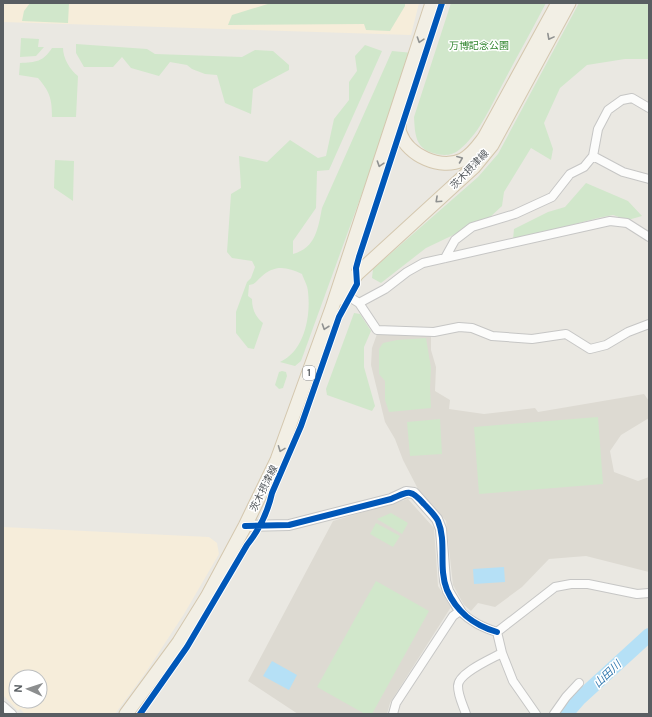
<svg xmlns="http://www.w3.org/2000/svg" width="652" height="717" font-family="'DM Sans','Noto Sans JP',sans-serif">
<rect width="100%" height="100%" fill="#eae8e2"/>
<path fill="#f6edda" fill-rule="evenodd" d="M3,3H419L411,35L3,22Z
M3,527L209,537L217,543L219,554L184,614L146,672L115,714H25L20,709L18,711L3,695ZM16,677H40V701H16Z"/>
<path fill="#dddad2" d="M377,334L431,335V350L436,367L435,391L450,400L449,409L484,414L535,408L538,412L644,394L649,401V418L621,435L610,451L614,472L638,481L649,477V572L586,556L549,559L522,587L495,607L478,603L471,611L464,605L453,585L446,521L418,489L403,460L395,439L385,422L371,365L372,348Z
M408,499L434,528L438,586L451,607L390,703L387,714H298L248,681L333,521Z"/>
<path fill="#d1e7cb" d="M30,3H69L68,23L22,21L24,11Z
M271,3H405V6L390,31L366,30L364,24L228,25L232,15Z
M451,3H546C531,32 515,60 500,89C489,110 478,135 459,150C452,156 442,156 433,153C415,148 415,133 414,117Z
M579,3H649V59H625L587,65L560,88L544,123L553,149L551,160L531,148L504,192L502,206L489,218L426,248L381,283L372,278L373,269L478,177L498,154Z
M21,38L39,39L38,47H44L36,56L20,57Z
M76,44L147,49L155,54L242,57L255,50L273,51L289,65V70L253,89L251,114L225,103L217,75L205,74L192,69L187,65L170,62L159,76L131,68L122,57L113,67H84L76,53Z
M365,45L382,51L329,170L317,171L316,208L293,241V254C316,248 318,228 322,208L392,51L413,53L301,361L295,366L280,362C304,351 311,317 308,292C308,286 304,280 302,274C287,267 275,264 261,277C256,281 256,284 249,285L248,296L252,299C252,309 255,316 263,323L254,349L248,348L236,333V312L247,282L251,278L255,267L252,261L232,258L227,252L231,194L241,188L239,156L267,162L290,140L318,158L326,156L334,119L349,100V82L357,71L355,56Z
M52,48H63C63,58 70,70 78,76L76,117H52C52,99 50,92 38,78L19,75L20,63C36,62 43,62 52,48Z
M55,160L74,161L73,201L54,188Z
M586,183L628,201L642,216L628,220L613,215L598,218L513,240L514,229L548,212L565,207Z
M354,313L360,314L371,331L364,347V367L375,406L372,411L327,395L326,389Z
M426,338L431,368L430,388L431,408L389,412L385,400V381L379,374V349L383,343L397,340Z
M282,371L286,372L287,376L283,388L279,389L275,385L279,372Z
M598,417L603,484L479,494L474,427Z
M440,419L442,454L410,456L407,422Z
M391,513L408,523L402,534L377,519Z
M376,523L400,536L393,547L370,534Z
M376,581L429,611L372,714H365L317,687Z"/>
<path fill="#b5e0f6" d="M504,567L505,582L474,584L473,569Z
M272,661L297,675L289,690L263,676Z"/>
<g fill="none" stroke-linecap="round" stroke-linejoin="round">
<path stroke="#b5e0f6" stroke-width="14" d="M566,714L580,698L649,635"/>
<defs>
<path id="minor" d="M593,156L623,172L649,179
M445,258L455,240L472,227L515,214L552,197L570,174L584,167L593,156L598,129L608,110L622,100L632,98L649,108
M343,293L359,303L377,330L434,332L459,327L472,328L492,336L532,339L566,334L590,349L606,345L628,332L649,324
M359,303L385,289L407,272L423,263L610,221L627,223L649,237
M497,632L555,587L571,584H588L637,594L649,593
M502,653L513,681L536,714
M3,706L12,714
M393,714L396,703L453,616L460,611C471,622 482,627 497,632
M466,714C463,705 458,696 458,686C458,673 491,659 502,653L497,632
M554,714L566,697L579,683"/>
<path id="tertiary" d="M245,526L289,525L391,499L406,492L414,493L437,519L441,529L445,581L448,591L460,611"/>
<path id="primary" d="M400,115C400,121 398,128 400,133C408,156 441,170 462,160C472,155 478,146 484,138L558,3
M340,298L357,274L474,167L492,145L569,3
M126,714L179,642L207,597L245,526L277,460L332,308L432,3"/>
</defs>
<use href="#minor" stroke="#c6c6c5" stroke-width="10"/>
<use href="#tertiary" stroke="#c6c6c5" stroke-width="12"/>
<use href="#primary" stroke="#d4c7ae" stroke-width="15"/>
<use href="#minor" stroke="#fcfcfb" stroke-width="8"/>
<use href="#tertiary" stroke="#fcfcfb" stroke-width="10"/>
<use href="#primary" stroke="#f2efe5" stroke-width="13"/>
<defs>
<path id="cycleway" d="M245,526L289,525L391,499C409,491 411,489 424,504C429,509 435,515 438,521C447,542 438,568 447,590C457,613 474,625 497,632
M140,714L187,647L247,545C259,530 268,511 272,493L301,426L339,317L357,284L356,268L359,257L442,3"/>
</defs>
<use href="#cycleway" stroke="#fff" stroke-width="8"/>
<use href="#cycleway" stroke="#0057b8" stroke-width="6"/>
</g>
<defs><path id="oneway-chevron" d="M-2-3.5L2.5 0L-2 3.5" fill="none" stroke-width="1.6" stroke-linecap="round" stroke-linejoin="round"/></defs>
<g stroke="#8f9190">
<use href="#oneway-chevron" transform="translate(550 37) rotate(118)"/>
<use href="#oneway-chevron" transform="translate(420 40) rotate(108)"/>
<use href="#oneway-chevron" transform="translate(460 159) rotate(-22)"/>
<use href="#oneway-chevron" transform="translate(380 164) rotate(108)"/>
<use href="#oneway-chevron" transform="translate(438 200) rotate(137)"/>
<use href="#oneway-chevron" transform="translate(325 327) rotate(109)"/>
<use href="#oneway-chevron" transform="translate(281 449) rotate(111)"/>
</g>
<g text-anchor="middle" stroke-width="3" stroke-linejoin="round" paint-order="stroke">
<rect fill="#fff" stroke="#8b8e91" stroke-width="1" x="303" y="366" width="12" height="14" rx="3"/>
<g font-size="9" font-weight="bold" fill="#595e62">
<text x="309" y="376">1</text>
</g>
<g font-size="10" fill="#30852e" stroke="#fff">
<text x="479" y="49">万博記念公園</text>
</g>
<g font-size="10" fill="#595e62" stroke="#fff">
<text transform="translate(469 169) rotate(-46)" y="4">茨木摂津線</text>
<text transform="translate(263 488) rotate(-64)" y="4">茨木摂津線</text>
</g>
<g font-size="11" font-style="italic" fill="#3279af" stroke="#fff">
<text transform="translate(607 674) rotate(-44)" y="4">山田川</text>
</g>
</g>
<rect width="652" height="717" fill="none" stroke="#595e62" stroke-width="8"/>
<g transform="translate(28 689) rotate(273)"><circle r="19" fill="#ffffff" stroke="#bdbfc0"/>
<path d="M0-3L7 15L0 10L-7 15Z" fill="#8c8e8f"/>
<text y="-6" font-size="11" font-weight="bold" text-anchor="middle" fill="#595e62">N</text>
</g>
</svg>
